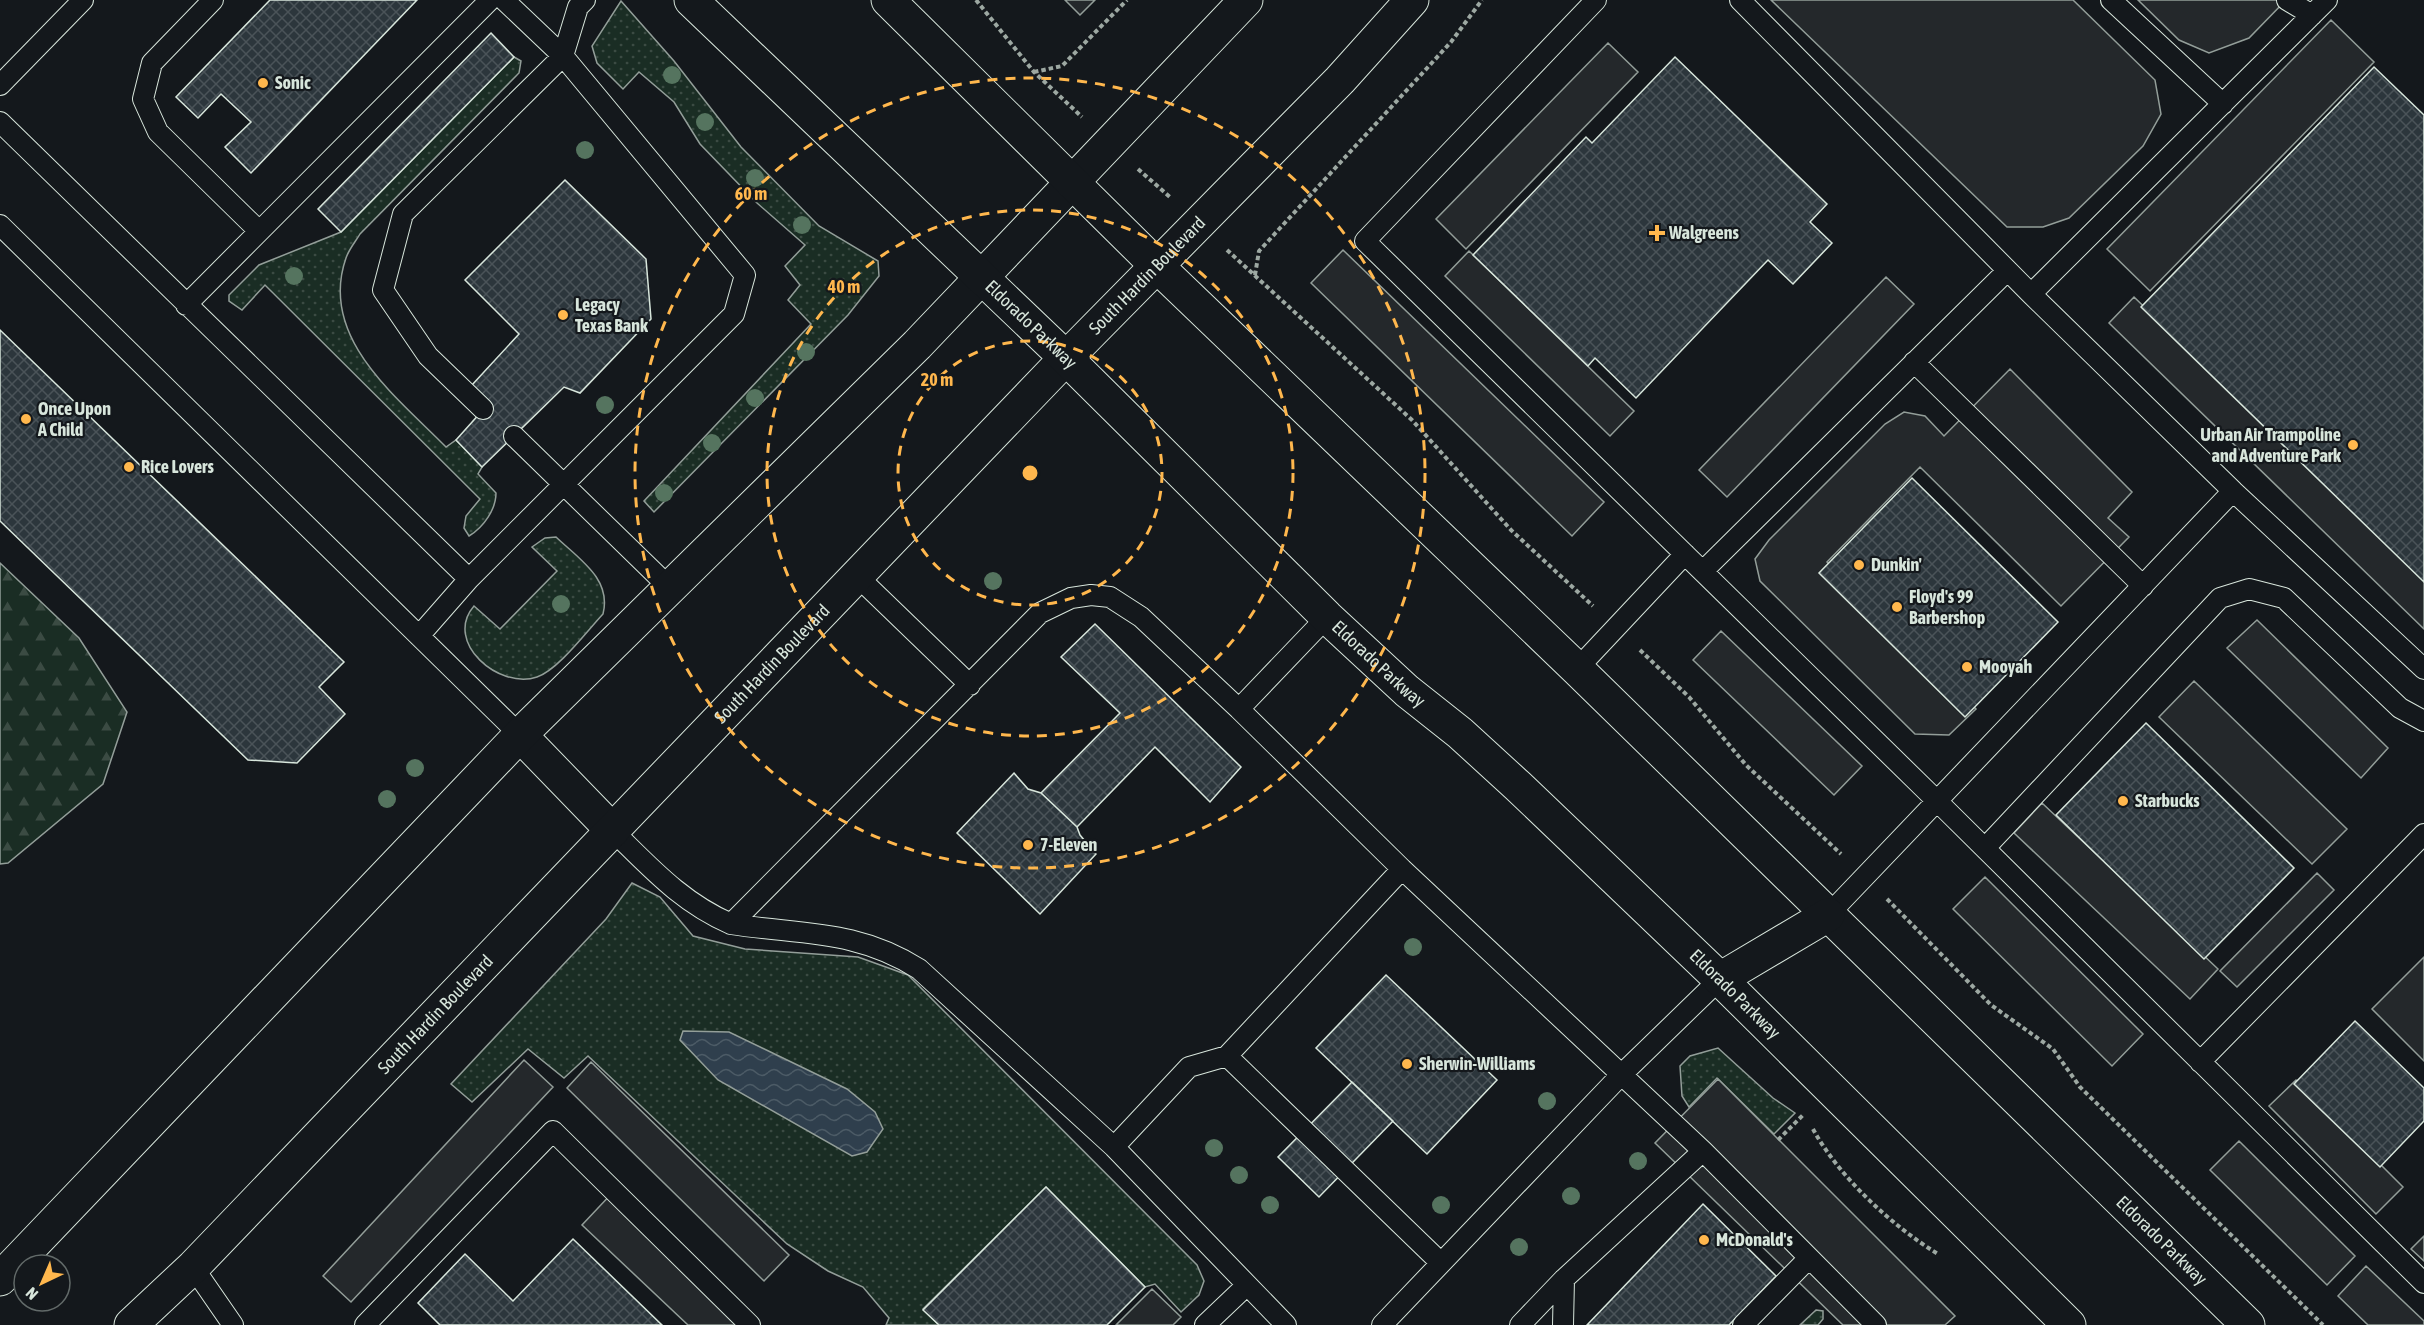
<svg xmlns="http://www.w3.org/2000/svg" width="2424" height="1325" font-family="'Asap Condensed',sans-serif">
<defs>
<pattern id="grass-dots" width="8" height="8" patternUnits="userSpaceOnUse" patternTransform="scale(1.5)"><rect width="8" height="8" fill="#1a2d24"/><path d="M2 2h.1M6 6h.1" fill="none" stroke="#3b4b43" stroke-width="1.8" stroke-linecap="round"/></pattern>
<pattern id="forest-firs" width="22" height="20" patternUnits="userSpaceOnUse" patternTransform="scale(1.5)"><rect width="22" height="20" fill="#1a2d24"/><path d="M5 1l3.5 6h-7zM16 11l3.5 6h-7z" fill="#3b4b43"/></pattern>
<pattern id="water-waves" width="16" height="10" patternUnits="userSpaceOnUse" patternTransform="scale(1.5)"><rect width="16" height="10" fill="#2f3f4d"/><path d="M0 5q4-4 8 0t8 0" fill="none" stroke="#4c5b66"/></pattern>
<pattern id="building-cross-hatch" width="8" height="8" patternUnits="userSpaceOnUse" patternTransform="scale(1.5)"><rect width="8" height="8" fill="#2c363c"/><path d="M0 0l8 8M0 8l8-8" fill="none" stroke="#4a5358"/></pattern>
</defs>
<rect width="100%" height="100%" fill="#14181c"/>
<path fill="url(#grass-dots)" stroke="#939e99" stroke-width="1.5" d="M621,1L674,61L741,147L819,226L878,261L879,276L848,315L654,512L644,501L811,324L788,300L800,285L785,266L805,245L757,203L700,144L674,102L639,72L623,89L597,63L592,46Z
M514,57L521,61L519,73L360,234C356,241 349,249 346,258C318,338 397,397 446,447L456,440L482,467L478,474L496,493C496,509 484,527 469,536L464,528L466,516L480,499L265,285L242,310L229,301V295L259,265L341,232Z
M556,537C579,559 612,579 603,614C587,631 558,670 537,677C499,690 443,642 474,606L500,629L557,571L532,547L545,538Z
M632,883L660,897L693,936L745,949L858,957L908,975L1197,1265L1204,1281L1199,1295L1181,1312L1155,1284L1145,1287L1046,1187L923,1309L939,1325H886L889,1318L863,1287L828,1271L787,1244L588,1056L564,1078L528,1049L472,1102L451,1084L606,919Z
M1718,1048L1773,1098L1795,1113L1774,1134L1717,1078L1689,1107L1682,1096L1680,1066L1690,1056Z
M1816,1310L1823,1311V1319L1818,1325H1800Z"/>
<path fill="url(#forest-firs)" stroke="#939e99" stroke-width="1.5" d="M0,563L79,638L127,712L103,784L8,863L0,864Z"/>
<path fill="#24282b" stroke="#939e99" stroke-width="1.5" d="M1065,0H1095L1080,15Z
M1771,0H2073L2155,80L2161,114L2143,146L2069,218L2043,227H2007Z
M2138,0H2286L2249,38L2209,53L2179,40Z
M2331,20L2374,62L2150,291L2107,249Z
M1608,43L1638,72L1466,249L1436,219Z
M1343,250L1604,502L1572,536L1311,283Z
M1469,251L1634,411L1610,436L1445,276Z
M1886,277L1914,304L1727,497L1699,470Z
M2134,297L2424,578V629L2109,323Z
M2010,369L2132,492L2108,518L2129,537L2061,606L1920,467L1827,562L1976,709L1949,735L1915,734L1760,581L1755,559L1769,540L1885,424L1904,412L1925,416L1944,436Z
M2257,620L2388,748L2361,778L2227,648Z
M1721,631L1862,766L1834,795L1693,660Z
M2194,681L2347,829L2312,864L2159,717Z
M2042,803L2218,969L2190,999L2014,833Z
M2317,873L2334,890L2237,987L2220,971Z
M1985,877L2143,1034L2112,1066L1953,909Z
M2424,957V1061L2372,1009Z
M524,1060L553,1087L351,1302L323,1276Z
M591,1062L789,1255L764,1281L567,1088Z
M1718,1079L1955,1316L1945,1325H1843L1655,1143Z
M2296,1080L2403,1187L2376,1214L2269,1106Z
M2239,1141L2355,1256L2327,1285L2210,1170Z
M614,1191L738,1325H688L582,1225Z
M2424,1236V1261L2411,1249Z
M2366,1266L2424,1321V1325H2368L2338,1296Z
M1152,1289L1181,1317L1173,1325H1116Z"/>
<path fill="url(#water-waves)" stroke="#939e99" stroke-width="1.5" d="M683,1031L729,1032L847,1089L875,1112L883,1129L867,1152L852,1156L718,1080L680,1040Z"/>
<path fill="url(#building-cross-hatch)" stroke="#d8e6dc" stroke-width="1.5" d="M270,0H417L251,173L225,147L251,122L221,94L198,118L176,97Z
M491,33L514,57L341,232L318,209Z
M1675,57L1827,204L1810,222L1832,243L1793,284L1768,260L1636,398L1595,358L1588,366L1473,255L1586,137L1592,143Z
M2374,67L2424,115V582L2141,307Z
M565,180L646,259L651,319L580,393L564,387L482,467L456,440L490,402L472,385L519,334L465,280Z
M0,330L344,662L319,687L345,714L297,763L248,760L0,521Z
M1912,478L2058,622L1965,717L1819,573Z
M1095,624L1241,767L1210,802L1155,747L1077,827L1041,793L1120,713L1061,657Z
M2146,723L2294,868L2204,959L2056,815Z
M1014,773L1028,789L1041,793L1077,827L1080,835L1096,854L1040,914L957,833Z
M1386,975L1497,1080L1427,1154L1316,1048Z
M2355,1021L2424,1088V1121L2380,1167L2294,1084Z
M1352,1082L1393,1121L1319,1197L1278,1157Z
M1046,1187L1145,1287L1107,1325H939L923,1310Z
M1703,1204L1776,1276L1729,1325H1587Z
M573,1239L662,1325H440L418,1303L465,1254L513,1301Z"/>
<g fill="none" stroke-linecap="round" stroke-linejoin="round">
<defs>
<path id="service" d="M213,0L152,63L143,99L158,132L258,230
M1596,0L1365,241L1937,801L2424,1283
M1740,0L2031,294L2233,491L1828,915
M2111,0L2223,104
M2287,0L2312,15
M0,85L83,0
M0,122L469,579
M0,225L520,735
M2031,294L2327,0
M186,305L490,0
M1914,362L2143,586
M483,409L428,356L383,290L403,214L563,56L578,7L585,0
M514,436L670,588
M2233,491L2424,669
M1703,571L2007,271
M857,576L970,685
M419,636L469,579L734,314L745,275L563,56L504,0
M1577,669L1685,554
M1239,709L1327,617
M613,831C651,868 681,902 731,924C801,935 856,929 919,969L1114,1147L1286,1325
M1985,848L2220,598L2249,589L2284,598L2400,708L2424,721
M731,924L1040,613L1071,598L1091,595L1110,597L1141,617L1239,709L1402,869L1703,1151L1876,1325
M1227,1056L1441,1263
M2200,1062L2424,834
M1114,1147L1189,1067L1227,1056L1402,869
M193,1267L233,1325
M365,1325L553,1131L750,1325
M1205,1325L1246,1286
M1382,1325L1621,1075L1720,979
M1520,1325L1564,1279L1703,1151
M1563,1325L1564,1279
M1743,1325L1809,1258"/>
<g id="secondary">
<path d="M520,735L613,831"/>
<path d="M0,1279L520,735L917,345L1246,0"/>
<path id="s1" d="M131,1325L193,1267L1066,358L1340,80L1412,0"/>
</g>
<g id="primary">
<path id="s2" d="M691,0L1066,358L1327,617L1407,691L1460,733L1518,786L1720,979L2069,1325"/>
<path id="s3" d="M888,0L1157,266L1577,669L2248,1325"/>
<path d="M1720,979L1828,915"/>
</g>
</defs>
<use href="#service" stroke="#d8e6dc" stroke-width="22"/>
<use href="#secondary" stroke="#d8e6dc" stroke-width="35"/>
<use href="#primary" stroke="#d8e6dc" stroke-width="35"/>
<path stroke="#9da8a2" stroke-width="4" stroke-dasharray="4.5 3" stroke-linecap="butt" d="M976,0L1034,72L1082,117
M1034,72L1062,66L1127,0
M1138,169L1171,198
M1227,250L1412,420L1511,530L1593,606
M1255,275L1259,251L1451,42L1482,0
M1640,650L1689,697L1746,765L1841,854
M1887,899L1991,1005L2053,1049L2080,1087L2323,1325
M1813,1129C1839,1177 1892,1226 1938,1254
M1778,1140L1803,1115"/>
<use href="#service" stroke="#14181c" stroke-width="20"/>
<use href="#secondary" stroke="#14181c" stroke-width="33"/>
<use href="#primary" stroke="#14181c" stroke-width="33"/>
</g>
<g fill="#55745f">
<circle cx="672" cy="75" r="9"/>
<circle cx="705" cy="122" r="9"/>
<circle cx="585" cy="150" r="9"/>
<circle cx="755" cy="178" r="9"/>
<circle cx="802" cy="225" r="9"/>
<circle cx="294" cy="276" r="9"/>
<circle cx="806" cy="352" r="9"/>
<circle cx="755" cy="398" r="9"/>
<circle cx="605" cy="405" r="9"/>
<circle cx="712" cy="443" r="9"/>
<circle cx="664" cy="493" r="9"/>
<circle cx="993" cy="581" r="9"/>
<circle cx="561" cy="604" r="9"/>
<circle cx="415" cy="768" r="9"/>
<circle cx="387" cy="799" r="9"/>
<circle cx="1413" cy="947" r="9"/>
<circle cx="1547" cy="1101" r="9"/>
<circle cx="1214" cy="1148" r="9"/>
<circle cx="1638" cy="1161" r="9"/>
<circle cx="1239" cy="1175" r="9"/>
<circle cx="1571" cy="1196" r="9"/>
<circle cx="1270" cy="1205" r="9"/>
<circle cx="1441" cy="1205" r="9"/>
<circle cx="1519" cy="1247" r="9"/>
</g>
<g fill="none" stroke="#ffb74d" stroke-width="3" stroke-dasharray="10 8">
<circle cx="1030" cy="473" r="132"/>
<circle cx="1030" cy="473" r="263"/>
<circle cx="1030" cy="473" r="395"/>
</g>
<g fill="#ffb74d" stroke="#14181c" stroke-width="2">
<circle cx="263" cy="83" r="6"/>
<path d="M1654 224h6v6h6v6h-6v6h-6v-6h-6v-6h6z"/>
<circle cx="563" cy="315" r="6"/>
<circle cx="26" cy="419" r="6"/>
<circle cx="2353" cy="445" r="6"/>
<circle cx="129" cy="467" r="6"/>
<circle cx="1859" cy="565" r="6"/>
<circle cx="1897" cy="607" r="6"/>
<circle cx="1967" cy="667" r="6"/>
<circle cx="2123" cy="801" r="6"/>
<circle cx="1028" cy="845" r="6"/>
<circle cx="1407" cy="1064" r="6"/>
<circle cx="1704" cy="1240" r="6"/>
</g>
<g text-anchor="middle" stroke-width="4.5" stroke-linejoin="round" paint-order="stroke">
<g font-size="18" font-weight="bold" fill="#d8e6dc" stroke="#14181c" text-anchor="start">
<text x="275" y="89">Sonic</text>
<text x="1669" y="239">Walgreens</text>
<text x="575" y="311">Legacy<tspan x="575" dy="21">Texas Bank</tspan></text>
<text x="38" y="415">Once Upon<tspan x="38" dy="21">A Child</tspan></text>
<text x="2341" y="441" text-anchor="end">Urban Air Trampoline<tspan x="2341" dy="21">and Adventure Park</tspan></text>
<text x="141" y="473">Rice Lovers</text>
<text x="1871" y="571">Dunkin'</text>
<text x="1909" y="603">Floyd's 99<tspan x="1909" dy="21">Barbershop</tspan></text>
<text x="1979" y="673">Mooyah</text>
<text x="2135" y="807">Starbucks</text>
<text x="1040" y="851">7-Eleven</text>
<text x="1419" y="1070">Sherwin-Williams</text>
<text x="1716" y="1246">McDonald's</text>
</g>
<g font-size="18" fill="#d8e6dc" stroke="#14181c">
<text dy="6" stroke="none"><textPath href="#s1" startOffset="1461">South Hardin Boulevard</textPath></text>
<text dy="6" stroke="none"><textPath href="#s2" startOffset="470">Eldorado Parkway</textPath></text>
<text dy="6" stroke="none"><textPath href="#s2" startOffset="956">Eldorado Parkway</textPath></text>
<text dy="6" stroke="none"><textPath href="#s1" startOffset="921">South Hardin Boulevard</textPath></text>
<text dy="6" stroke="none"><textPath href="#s2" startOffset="1442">Eldorado Parkway</textPath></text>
<text dy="6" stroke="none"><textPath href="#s1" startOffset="435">South Hardin Boulevard</textPath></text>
<text dy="6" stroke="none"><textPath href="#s3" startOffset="1778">Eldorado Parkway</textPath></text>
</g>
</g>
<circle cx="1030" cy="473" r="9" fill="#ffb74d" stroke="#14181c" stroke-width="3"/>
<g font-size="18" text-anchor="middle" font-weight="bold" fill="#ffb74d" stroke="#14181c" stroke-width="4.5" stroke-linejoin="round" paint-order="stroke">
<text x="751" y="200">60 m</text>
<text x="844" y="293">40 m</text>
<text x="937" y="386">20 m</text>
</g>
<g transform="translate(42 1283) rotate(224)"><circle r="28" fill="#14181c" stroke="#626a69" stroke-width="1.5"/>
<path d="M0-4.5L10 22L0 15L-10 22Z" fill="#ffb74d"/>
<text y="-9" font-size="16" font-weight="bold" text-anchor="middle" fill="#d8e6dc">N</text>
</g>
</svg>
